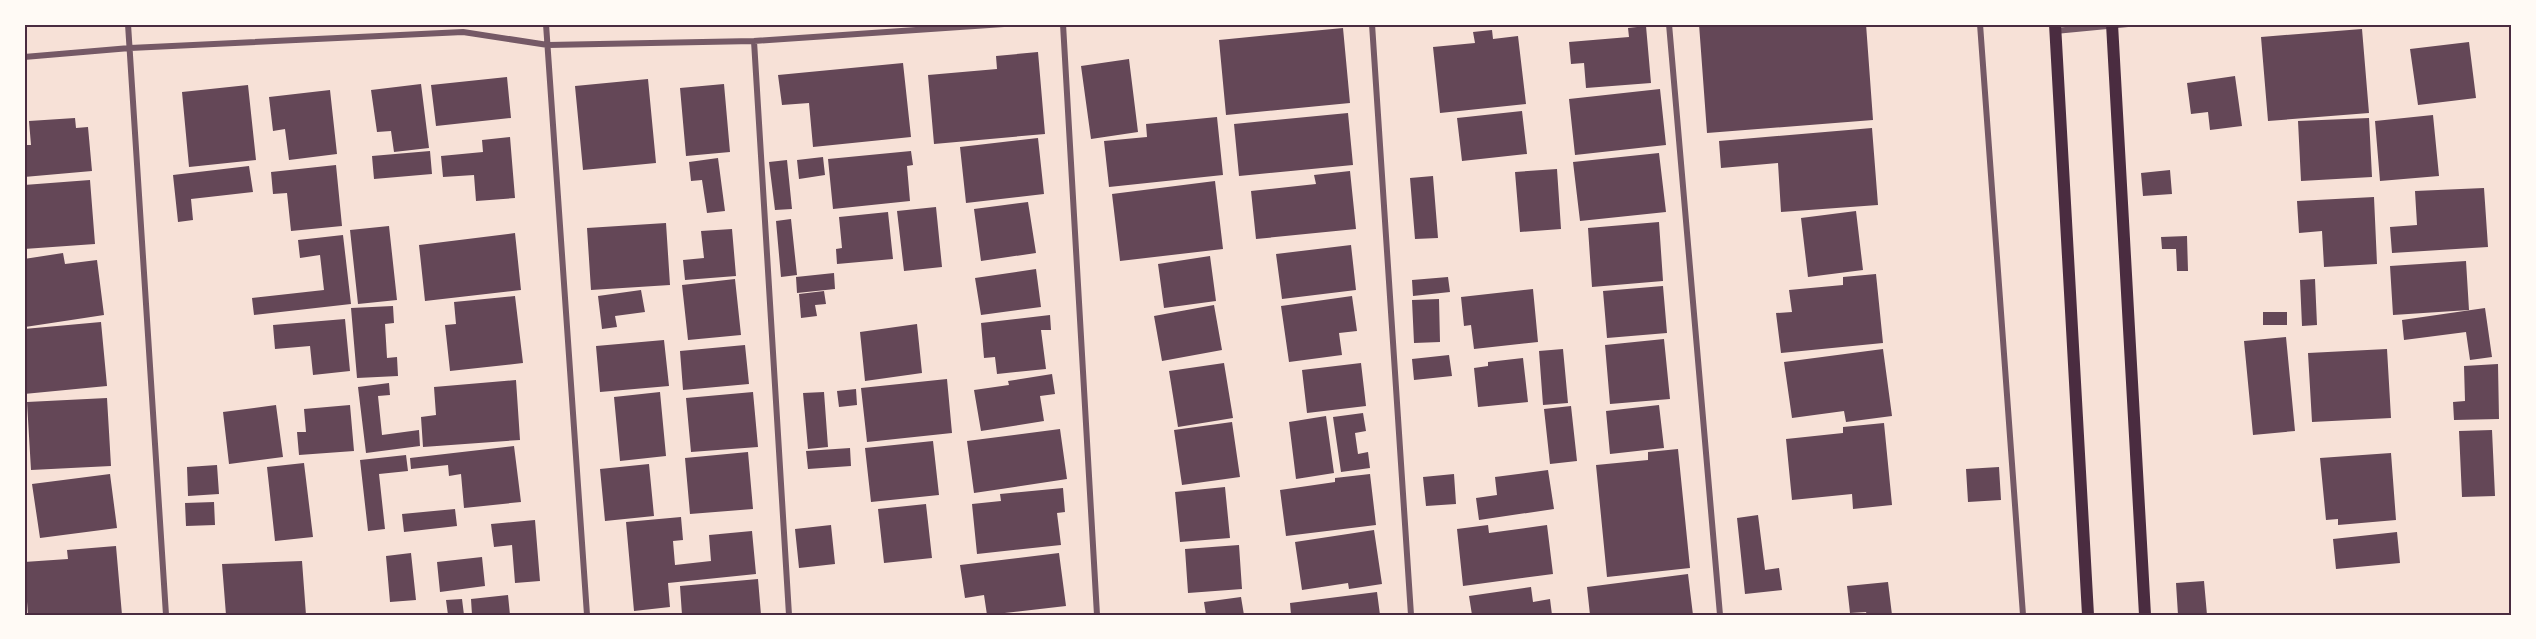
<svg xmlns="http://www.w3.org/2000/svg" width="2536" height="639" font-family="Montserrat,sans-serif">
<rect width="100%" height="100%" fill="#f7e1d7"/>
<path fill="#644757" d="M1699,24H1866L1873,120L1707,133Z
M1646,26L1651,83L1586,88L1584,63L1571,64L1569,42L1629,37L1628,28Z
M1343,28L1350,103L1226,115L1219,40Z
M2362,29L2369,113L2268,121L2261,37Z
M1492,30L1493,39L1518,36L1526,104L1440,113L1433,47L1475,43L1473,32Z
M2469,42L2476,98L2418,105L2410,49Z
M1038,52L1045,134L934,144L928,75L997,69L996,56Z
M1129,59L1138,132L1091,139L1081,66Z
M903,63L911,137L813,147L809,103L782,105L778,75Z
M2235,76L2242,126L2210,130L2208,112L2191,114L2187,83Z
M507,77L511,118L436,126L431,85Z
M648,79L656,163L583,170L575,86Z
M421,84L429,148L394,152L391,131L377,132L371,90Z
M724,84L730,152L686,156L680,88Z
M248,85L256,160L189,167L182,92Z
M1660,89L1666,145L1575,155L1569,99Z
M330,90L337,154L289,160L285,129L273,131L269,97Z
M1522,111L1527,154L1462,161L1457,118Z
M1348,113L1353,165L1239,176L1234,124Z
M2433,115L2439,176L2380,181L2375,121Z
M1217,117L1223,175L1109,187L1104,141L1147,137L1146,124Z
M75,118L76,128L88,127L92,171L24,177V145H31L29,121Z
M2369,118L2372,177L2301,181L2298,121Z
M1872,128L1878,205L1781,212L1778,163L1721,168L1719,141Z
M510,137L515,198L476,201L474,175L443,177L441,156L483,152L482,140Z
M1038,138L1044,194L966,203L960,147Z
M430,151L432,174L374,179L372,156Z
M911,151L913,165L907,166L910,201L833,209L828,159Z
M1659,153L1666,212L1580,221L1573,162Z
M823,157L825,175L799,179L797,160Z
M718,158L725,211L707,213L702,180L691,181L689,162Z
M787,160L792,209L775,210L769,162Z
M336,165L342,226L291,231L287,193L273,194L271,172Z
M249,166L253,192L191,199L193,220L178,222L173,175Z
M1557,169L1561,229L1520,232L1515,172Z
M2170,170L2172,194L2143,196L2141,173Z
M1350,171L1356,229L1256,239L1251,191L1316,184L1314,175Z
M1433,176L1438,238L1415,239L1410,178Z
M90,180L95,244L24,249V185Z
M1215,181L1223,249L1120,261L1112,194Z
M2484,188L2488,247L2392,253L2390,227L2417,225L2415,191Z
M2374,197L2377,264L2324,267L2322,231L2299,233L2297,201Z
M1028,202L1036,253L981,261L974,209Z
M936,207L942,267L904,271L897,211Z
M1856,211L1863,270L1808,277L1801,218Z
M888,212L893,259L837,264L836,249L842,248L839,217Z
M791,219L797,275L781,277L776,221Z
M1659,222L1663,281L1592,287L1588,228Z
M666,223L670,285L591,290L587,228Z
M389,226L397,300L358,304L350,230Z
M732,229L736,276L685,280L683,260L704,258L701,231Z
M515,233L521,290L425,301L419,245Z
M343,235L351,304L254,315L252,298L324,290L320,255L300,258L298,240Z
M2187,236L2188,271H2177L2176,249H2162L2161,237Z
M1351,245L1356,290L1282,299L1276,254Z
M63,253L65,264L97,260L104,315L25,327L24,259Z
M1210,256L1216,301L1164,308L1158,264Z
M2466,261L2469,310L2393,315L2390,266Z
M1036,269L1041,307L981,315L975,278Z
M834,273L835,289L797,293L796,277Z
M1876,274L1883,343L1781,353L1776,313L1792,312L1789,290L1843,285V277Z
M1448,277L1450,292L1413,296L1412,280Z
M735,279L741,335L688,340L682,285Z
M2315,279L2317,325L2302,326L2300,280Z
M1663,286L1667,333L1607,338L1603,291Z
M1533,289L1538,342L1474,349L1471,325L1464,326L1461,297Z
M641,290L645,312L615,316L617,327L602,329L598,296Z
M824,291L826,304L815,305L817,316L801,318L799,294Z
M515,296L523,363L450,371L445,325L456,324L454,302Z
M1352,296L1357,331L1339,333L1342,355L1289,362L1281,306Z
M1439,299L1440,342L1414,343L1412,300Z
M1214,305L1222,350L1162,361L1154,316Z
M393,306L394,323L385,324L387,358L397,357L398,376L357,378L351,308Z
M2485,308L2492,357L2470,360L2466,332L2404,340L2402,320Z
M2263,312H2287V325H2263Z
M1050,315L1051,330H1041L1046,369L997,374L995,357L984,358L981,323Z
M345,319L350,371L313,375L310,346L275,349L273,325Z
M101,322L107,386L24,394V329Z
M917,324L922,373L865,381L860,332Z
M2286,337L2295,431L2253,435L2244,341Z
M1664,339L1670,399L1610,404L1605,345Z
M664,340L669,386L600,392L596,346Z
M745,345L749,384L683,390L680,351Z
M1563,349L1568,403L1543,405L1539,351Z
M1883,349L1892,416L1846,422L1844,411L1792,418L1784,362Z
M2387,349L2391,418L2312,422L2308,353Z
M1449,355L1452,376L1414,380L1412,359Z
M1523,358L1528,402L1478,407L1474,368L1488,366V362Z
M1224,363L1233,418L1178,427L1169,371Z
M1361,363L1366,406L1307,413L1302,370Z
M2498,364L2499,419L2454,420L2453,402L2465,401L2464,366Z
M1052,374L1055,394L1040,396L1044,421L981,431L974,390L1009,385L1008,381Z
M947,379L952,433L867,442L861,388Z
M516,380L520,440L423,447L421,417L436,415L434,387Z
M389,383L390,395L378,396L382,435L419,430L420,446L366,453L358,387Z
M856,389L857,405L839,407L837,391Z
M660,392L666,456L620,461L614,397Z
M753,392L758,447L691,452L686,398Z
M824,392L828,447L808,449L803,393Z
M107,398L111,466L31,470L27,402Z
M276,405L283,457L229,464L223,412Z
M350,405L354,451L299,455L297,432H306L304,409Z
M1659,405L1664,448L1610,454L1606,411Z
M1571,406L1577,461L1550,464L1544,409Z
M1363,413L1366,431L1355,433L1358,454L1368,452L1370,468L1341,472L1333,417Z
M1326,416L1334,473L1296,479L1289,422Z
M1232,422L1240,477L1182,485L1174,430Z
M1884,423L1892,505L1853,509L1852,494L1792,500L1786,439L1843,433V427Z
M1060,429L1067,479L974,493L967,441Z
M2492,430L2495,496L2462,497L2459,431Z
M933,441L939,495L871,502L865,448Z
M514,446L521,502L464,508L461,474L449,476L448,465L411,469L410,458Z
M850,448L851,466L808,469L806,451Z
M1678,449L1690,568L1607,577L1596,465L1648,460V452Z
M748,452L753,509L690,514L685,458Z
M2391,453L2396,520L2338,525V519L2326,520L2320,458Z
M406,455L408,471L379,474L385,529L368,531L360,460Z
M304,463L313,537L275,541L267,467Z
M649,464L654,516L605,521L600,469Z
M217,465L219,494L188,496L187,467Z
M1999,467L2001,500L1968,502L1966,469Z
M1548,470L1554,509L1479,520L1476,498L1497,495L1495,477Z
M110,474L117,528L40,538L32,484Z
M1370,474L1376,525L1286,536L1280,490L1335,482V478Z
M1454,474L1456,504L1426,506L1423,477Z
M1225,487L1230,538L1180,542L1175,492Z
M1063,488L1065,512L1057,513L1061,545L977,554L972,504L1001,501L1000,494Z
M214,502L215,525L186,526L185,503Z
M926,504L932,558L884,563L878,509Z
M455,509L457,526L404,532L402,514Z
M1758,515L1765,570L1779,568L1782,590L1745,594L1737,518Z
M681,517L683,540L673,541L675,565L711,561L709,535L752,531L756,574L668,583L670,607L634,611L626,522Z
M535,520L540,581L515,583L512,545L494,547L491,524Z
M831,525L835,564L799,568L795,529Z
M1488,525L1489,533L1547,525L1553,574L1463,586L1457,529Z
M1374,530L1382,584L1349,589L1348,583L1302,590L1295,542Z
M2397,532L2400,563L2336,569L2333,539Z
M1239,545L1242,589L1188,593L1185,549Z
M116,546L122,615H28L24,562L68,559L67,550Z
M411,553L416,600L390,602L386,556Z
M1059,553L1066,606L987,615L984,595L965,598L960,565Z
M482,557L485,586L440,592L437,562Z
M302,561L306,615H226L222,564Z
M1688,574L1693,615H1590L1587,587Z
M758,579L761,615H682L680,586Z
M2204,581L2207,615H2178L2176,583Z
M1888,582L1892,615H1867L1866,612L1850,613L1847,586Z
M1531,587L1533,602L1550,599L1552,615H1472L1469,596Z
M1377,592L1380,615H1291L1290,603Z
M508,595L510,615H472L471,599Z
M1241,597L1244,615H1206L1204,602Z
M462,599L464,615H448L446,600Z"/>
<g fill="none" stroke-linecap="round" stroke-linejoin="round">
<path stroke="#755966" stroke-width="6" d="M128,24L166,615
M546,24L587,615
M1063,24L1097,615
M1372,24L1411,615
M1669,24L1720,615
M1980,24L2023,615
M2055,31L2128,24
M754,41L789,615
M24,57L130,48L463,32L548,45L754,41L1004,24"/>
<path stroke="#4a2c40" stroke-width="12" d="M2055,24L2088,615
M2112,24L2145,615"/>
</g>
<rect width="2536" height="639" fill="none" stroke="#fffaf5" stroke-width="51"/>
<rect x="26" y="26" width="2484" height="588" fill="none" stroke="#4a2c40" stroke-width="2"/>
</svg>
